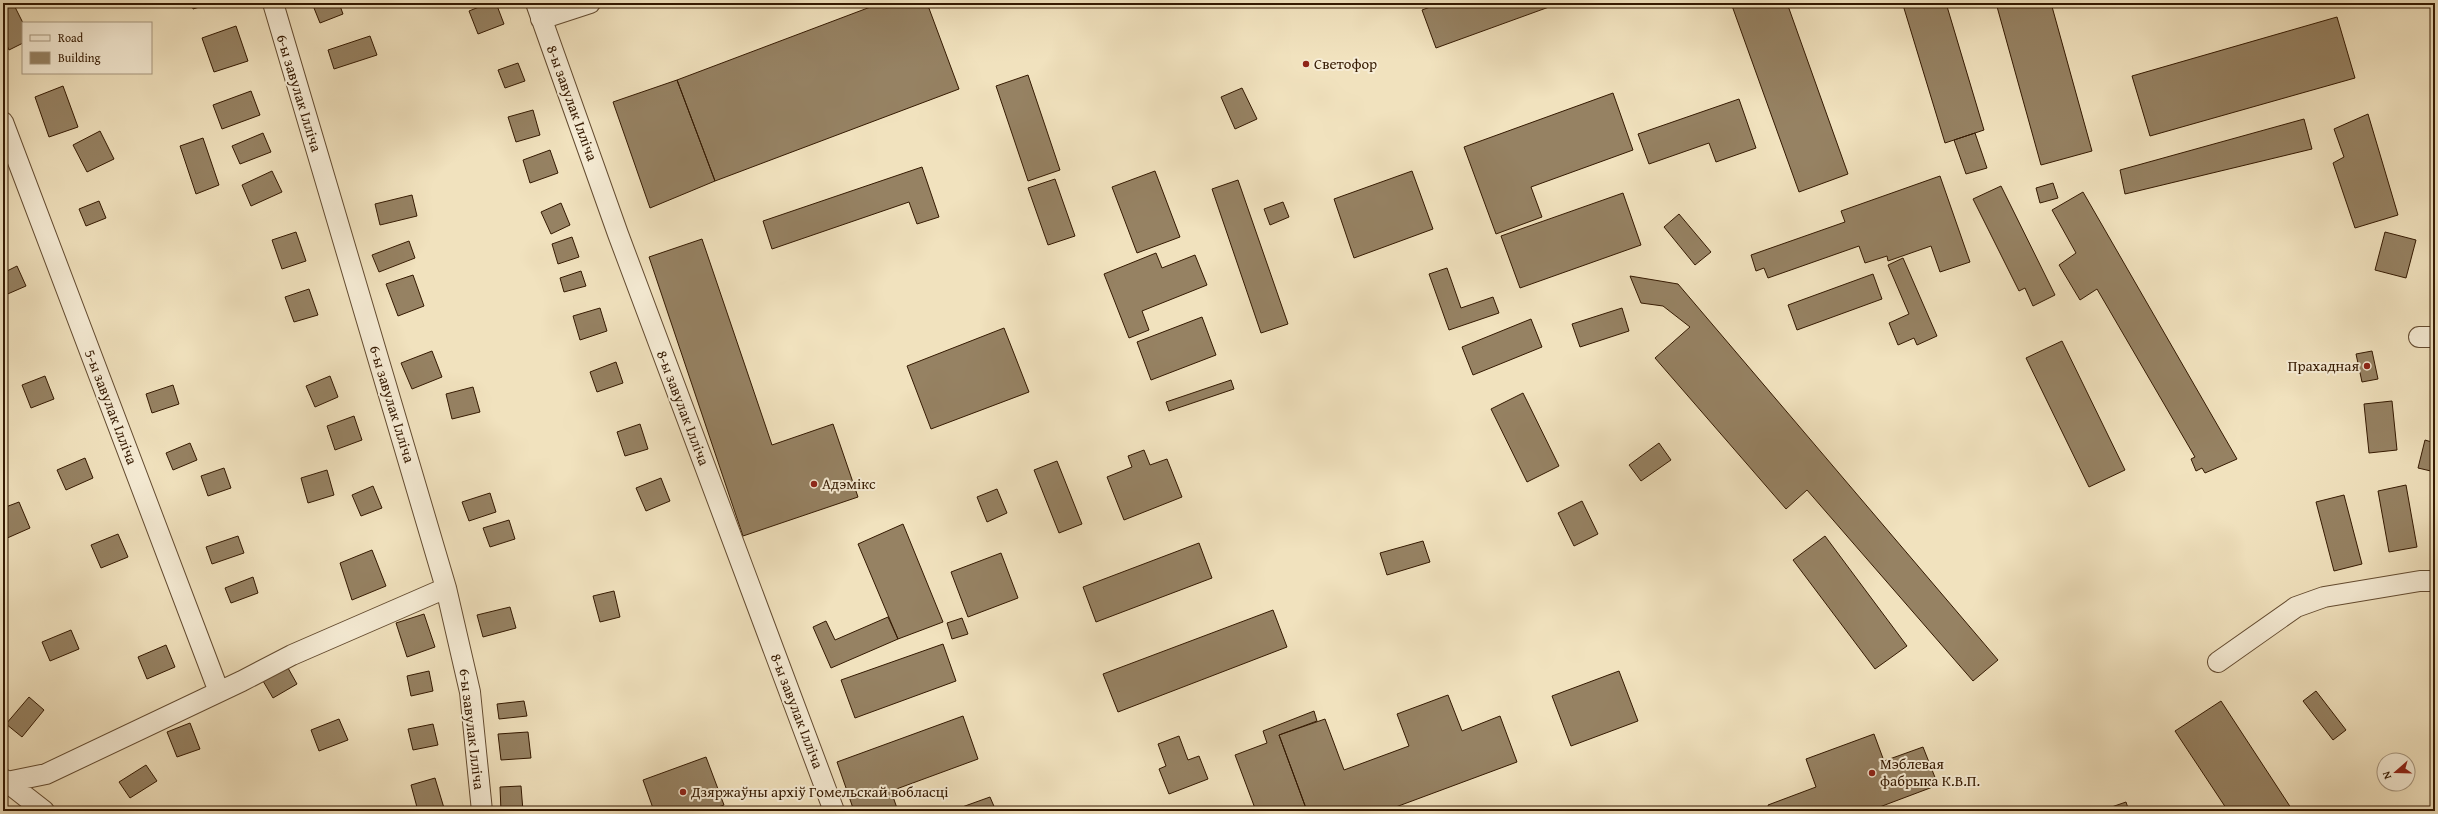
<svg xmlns="http://www.w3.org/2000/svg" width="2438" height="814" font-family="'Gentium Book Plus',serif">
<rect width="100%" height="100%" fill="#f1e2be"/>
<filter id="stains"><feTurbulence type="fractalNoise" baseFrequency=".005" numOctaves="4"/><feColorMatrix values="0 0 0 0 .2 0 0 0 0 .09 0 0 0 0 .02 0 0 0 .5 -.17"/></filter>
<radialGradient id="worn" r=".72"><stop offset=".6" stop-color="#630" stop-opacity="0"/><stop offset="1" stop-color="#630" stop-opacity=".3"/></radialGradient>
<path fill="#968263" stroke="#341901" d="M3,3H13L23,23V43L9,50L3,37Z
M192,3H212L193,9Z
M312,3H339L343,14L320,23Z
M489,3H496L504,24L478,34L469,11Z
M881,3H927L959,89L715,181L677,80Z
M1441,3H1560L1436,48L1422,10Z
M1731,3H1787L1848,174L1799,192Z
M1911,3H1946L1984,130L1945,143L1903,5Z
M1996,3H2051L2092,151L2041,165Z
M2337,17L2355,78L2150,136L2132,76Z
M236,26L248,61L214,72L202,38Z
M370,36L377,55L334,69L328,50Z
M518,63L525,81L505,88L498,70Z
M1028,75L1060,170L1028,181L996,86Z
M677,80L715,181L650,208L613,102Z
M63,86L78,127L49,137L35,97Z
M1242,88L1257,119L1235,129L1221,97Z
M251,91L260,115L222,129L213,105Z
M1613,93L1633,150L1531,187L1542,217L1496,234L1464,147Z
M1739,99L1756,148L1716,162L1709,143L1649,164L1638,134Z
M533,110L540,135L516,142L508,117Z
M2368,114L2398,215L2355,228L2333,163L2344,157L2334,129Z
M2304,119L2312,149L2125,194L2120,170Z
M100,131L114,159L87,172L73,145Z
M263,133L271,152L240,164L232,146Z
M1975,133L1987,168L1966,174L1954,140Z
M203,138L219,185L196,194L180,146Z
M550,150L558,173L530,183L523,160Z
M922,167L939,217L917,224L909,202L772,249L763,221Z
M272,171L282,192L251,206L242,185Z
M1155,171L1180,237L1137,253L1112,187Z
M1412,171L1433,229L1354,258L1334,199Z
M1940,176L1970,262L1940,272L1931,246L1888,261L1887,256L1865,263L1859,246L1768,278L1764,268L1756,271L1751,255L1845,222L1841,211Z
M1055,179L1075,236L1048,245L1028,188Z
M1238,180L1288,324L1261,333L1212,189Z
M2053,183L2058,198L2040,203L2036,188Z
M2001,186L2055,295L2033,306L2025,288L2019,291L1973,199Z
M2083,192L2237,459L2205,473L2202,468L2196,471L2191,459L2195,457L2097,289L2080,300L2059,265L2076,253L2052,210Z
M1623,193L1641,245L1520,288L1501,236Z
M412,195L417,216L380,225L375,204Z
M99,201L106,218L86,226L79,209Z
M1283,202L1289,217L1270,225L1264,209Z
M561,203L570,225L551,234L541,212Z
M1679,214L1711,252L1695,265L1664,227Z
M296,232L306,261L282,269L272,240Z
M2385,232L2416,240L2406,278L2375,270Z
M572,237L579,257L558,264L552,244Z
M702,239L772,445L833,424L858,497L743,536L649,257Z
M409,241L415,258L379,272L372,255Z
M1156,253L1162,268L1195,255L1207,285L1142,311L1149,330L1129,338L1104,274Z
M1903,258L1937,336L1917,345L1914,338L1898,345L1889,323L1909,314L1888,265Z
M17,266L26,286L3,296V273Z
M1447,268L1461,308L1493,297L1499,313L1449,330L1429,274Z
M581,271L586,286L564,292L560,278Z
M1873,274L1882,299L1797,330L1788,305Z
M413,275L424,306L398,316L386,284Z
M1630,276L1678,284L1998,660L1973,681L1807,490L1786,509L1655,358L1690,327L1663,306L1641,303Z
M309,289L318,315L294,322L285,297Z
M600,308L607,331L580,340L573,316Z
M1622,308L1629,331L1580,347L1572,324Z
M1202,317L1216,355L1151,380L1137,342Z
M1531,319L1542,347L1473,375L1462,347Z
M1004,328L1029,392L931,429L907,366Z
M2062,341L2125,470L2089,487L2026,358Z
M432,351L442,377L412,389L401,363Z
M2372,351L2378,379L2362,382L2356,354Z
M616,362L623,383L597,392L590,372Z
M45,376L54,399L31,408L22,385Z
M330,376L338,397L315,407L306,386Z
M1231,380L1234,389L1169,411L1166,402Z
M173,385L179,404L152,413L146,394Z
M473,387L480,412L452,419L446,394Z
M1523,393L1559,466L1527,482L1491,409Z
M2392,401L2397,450L2369,453L2364,404Z
M354,416L362,440L335,450L327,426Z
M640,424L648,449L625,456L617,432Z
M2425,440L2435,443V472L2418,468Z
M190,443L197,460L173,470L166,453Z
M1659,443L1671,460L1641,481L1629,465Z
M1144,450L1150,465L1167,459L1182,497L1124,520L1107,477L1132,467L1128,456Z
M85,458L93,478L66,490L57,470Z
M1057,461L1082,524L1059,533L1034,470Z
M224,468L231,488L208,496L201,476Z
M327,470L334,495L308,503L301,478Z
M661,478L670,501L646,511L636,488Z
M2406,485L2417,547L2389,552L2378,491Z
M373,486L382,508L361,516L352,495Z
M997,489L1007,513L987,522L977,497Z
M490,493L496,512L469,521L462,502Z
M2344,495L2362,564L2334,571L2316,502Z
M1582,501L1598,534L1574,546L1558,513Z
M19,502L30,528L5,539L3,508Z
M509,520L515,539L490,547L483,528Z
M903,524L943,622L898,639L858,544Z
M118,534L128,557L101,568L91,545Z
M238,536L244,553L212,564L206,547Z
M1825,536L1907,646L1875,669L1793,560Z
M1423,541L1430,562L1387,575L1380,553Z
M1199,543L1212,578L1096,622L1083,587Z
M372,550L386,586L352,600L340,563Z
M1001,553L1018,598L968,617L951,572Z
M253,577L258,593L231,603L225,588Z
M614,591L620,617L600,622L593,596Z
M510,607L516,628L483,637L477,615Z
M1273,610L1287,647L1118,712L1103,674Z
M424,614L435,647L407,657L396,623Z
M888,617L898,639L831,668L813,627L826,621L835,640Z
M962,618L968,634L952,639L947,623Z
M71,630L79,649L50,661L42,642Z
M943,644L956,681L855,718L841,680Z
M166,645L175,667L147,679L138,657Z
M288,668L297,684L273,698L263,681Z
M429,671L433,691L411,696L407,676Z
M1619,671L1638,721L1571,746L1552,696Z
M2316,691L2346,730L2333,740L2303,701Z
M1448,695L1462,731L1500,716L1517,762L1385,811H1307L1279,735L1325,719L1344,770L1409,746L1397,714Z
M29,697L44,710L22,737L6,724Z
M524,701L527,716L499,719L497,704Z
M2221,701L2293,811H2228L2175,731Z
M1314,711L1317,721L1279,735L1307,811H1256L1235,755L1267,743L1263,731Z
M963,716L978,759L891,791L898,811H854L837,762Z
M339,719L348,740L319,751L311,730Z
M190,723L200,749L177,757L167,732Z
M433,724L438,745L413,750L408,729Z
M528,732L531,758L501,760L498,734Z
M1874,734L1884,761L1923,747L1938,785L1869,811H1770L1768,805L1816,787L1806,759Z
M1179,736L1188,760L1199,756L1208,779L1169,794L1159,769L1166,766L1158,744Z
M706,757L724,805L707,811H654L643,780Z
M146,765L157,781L130,798L119,782Z
M435,778L444,808L434,811H418L411,785Z
M521,786L523,811H501L500,787Z
M990,797L996,811H951Z
M2126,802L2129,811H2100Z"/>
<g fill="none" stroke-linecap="round" stroke-linejoin="round">
<defs>
<path id="minor" d="M273,3L446,588L470,692L482,811
M536,3L618,234L834,811
M541,19L590,3
M3,122L219,692
M2419,337H2435
M2218,662L2296,607L2324,597L2420,581H2435
M3,779L44,811
M3,785L7,782L46,774L242,681L292,655L446,588"/>
</defs>
<use href="#minor" stroke="#634b30" stroke-width="22"/>
<use href="#minor" stroke="#f6ecd5" stroke-width="20"/>
</g>
<g fill="#8f2418" stroke="#f6ecd5" stroke-width="1.5">
<circle cx="1306" cy="64" r="4"/>
<circle cx="2367" cy="366" r="4"/>
<circle cx="814" cy="484" r="4"/>
<circle cx="1872" cy="773" r="4"/>
<circle cx="683" cy="792" r="4"/>
</g>
<g text-anchor="middle" stroke-width="4" stroke-linejoin="round" paint-order="stroke">
<g font-size="15" fill="#341901" stroke="#f6ecd5" text-anchor="start">
<text x="1314" y="69">Светофор</text>
<text x="2359" y="371" text-anchor="end">Прахадная</text>
<text x="822" y="489">Адэмікс</text>
<text x="1880" y="769">Мэблевая<tspan x="1880" dy="17">фабрыка К.В.П.</tspan></text>
<text x="691" y="797">Дзяржаўны архіў Гомельскай вобласці</text>
</g>
<g font-size="15" fill="#341901" stroke="#f6ecd5">
<text transform="translate(299 93) rotate(73)" y="5">6-ы завулак Ілліча</text>
<text transform="translate(572 103) rotate(70)" y="5">8-ы завулак Ілліча</text>
<text transform="translate(392 404) rotate(73)" y="5">6-ы завулак Ілліча</text>
<text transform="translate(111 407) rotate(69)" y="5">5-ы завулак Ілліча</text>
<text transform="translate(683 408) rotate(69)" y="5">8-ы завулак Ілліча</text>
<text transform="translate(797 711) rotate(69)" y="5">8-ы завулак Ілліча</text>
<text transform="translate(472 729) rotate(83)" y="5">6-ы завулак Ілліча</text>
</g>
</g>
<rect width="2438" height="814" fill="none" stroke="#f1e2be" stroke-width="16"/>
<rect x="4" y="4" width="2430" height="806" fill="none" stroke="#341901" stroke-width="2"/>
<rect x="8" y="8" width="2422" height="798" fill="none" stroke="#341901"/>
<rect x="22" y="22" width="130" height="52" fill="#f6ecd5" stroke="#a89880"/>
<rect x="30" y="35" width="20" height="6" fill="#f6ecd5" stroke="#a89880"/>
<text x="58" y="42" font-size="12" fill="#341901">Road</text>
<rect x="30" y="52" width="20" height="12" fill="#968263" stroke="#a89880"/>
<text x="58" y="62" font-size="12" fill="#341901">Building</text>
<g transform="translate(2396 772) rotate(250)"><circle r="19" fill="#f6ecd5" stroke="#a89880"/>
<path d="M0-3L7 15L0 10L-7 15Z" fill="#8f2418"/>
<text y="-6" font-size="11" font-weight="bold" text-anchor="middle" fill="#341901">N</text>
</g>
<rect width="100%" height="100%" filter="url(#stains)"/>
<rect width="100%" height="100%" fill="url(#worn)"/>
</svg>
